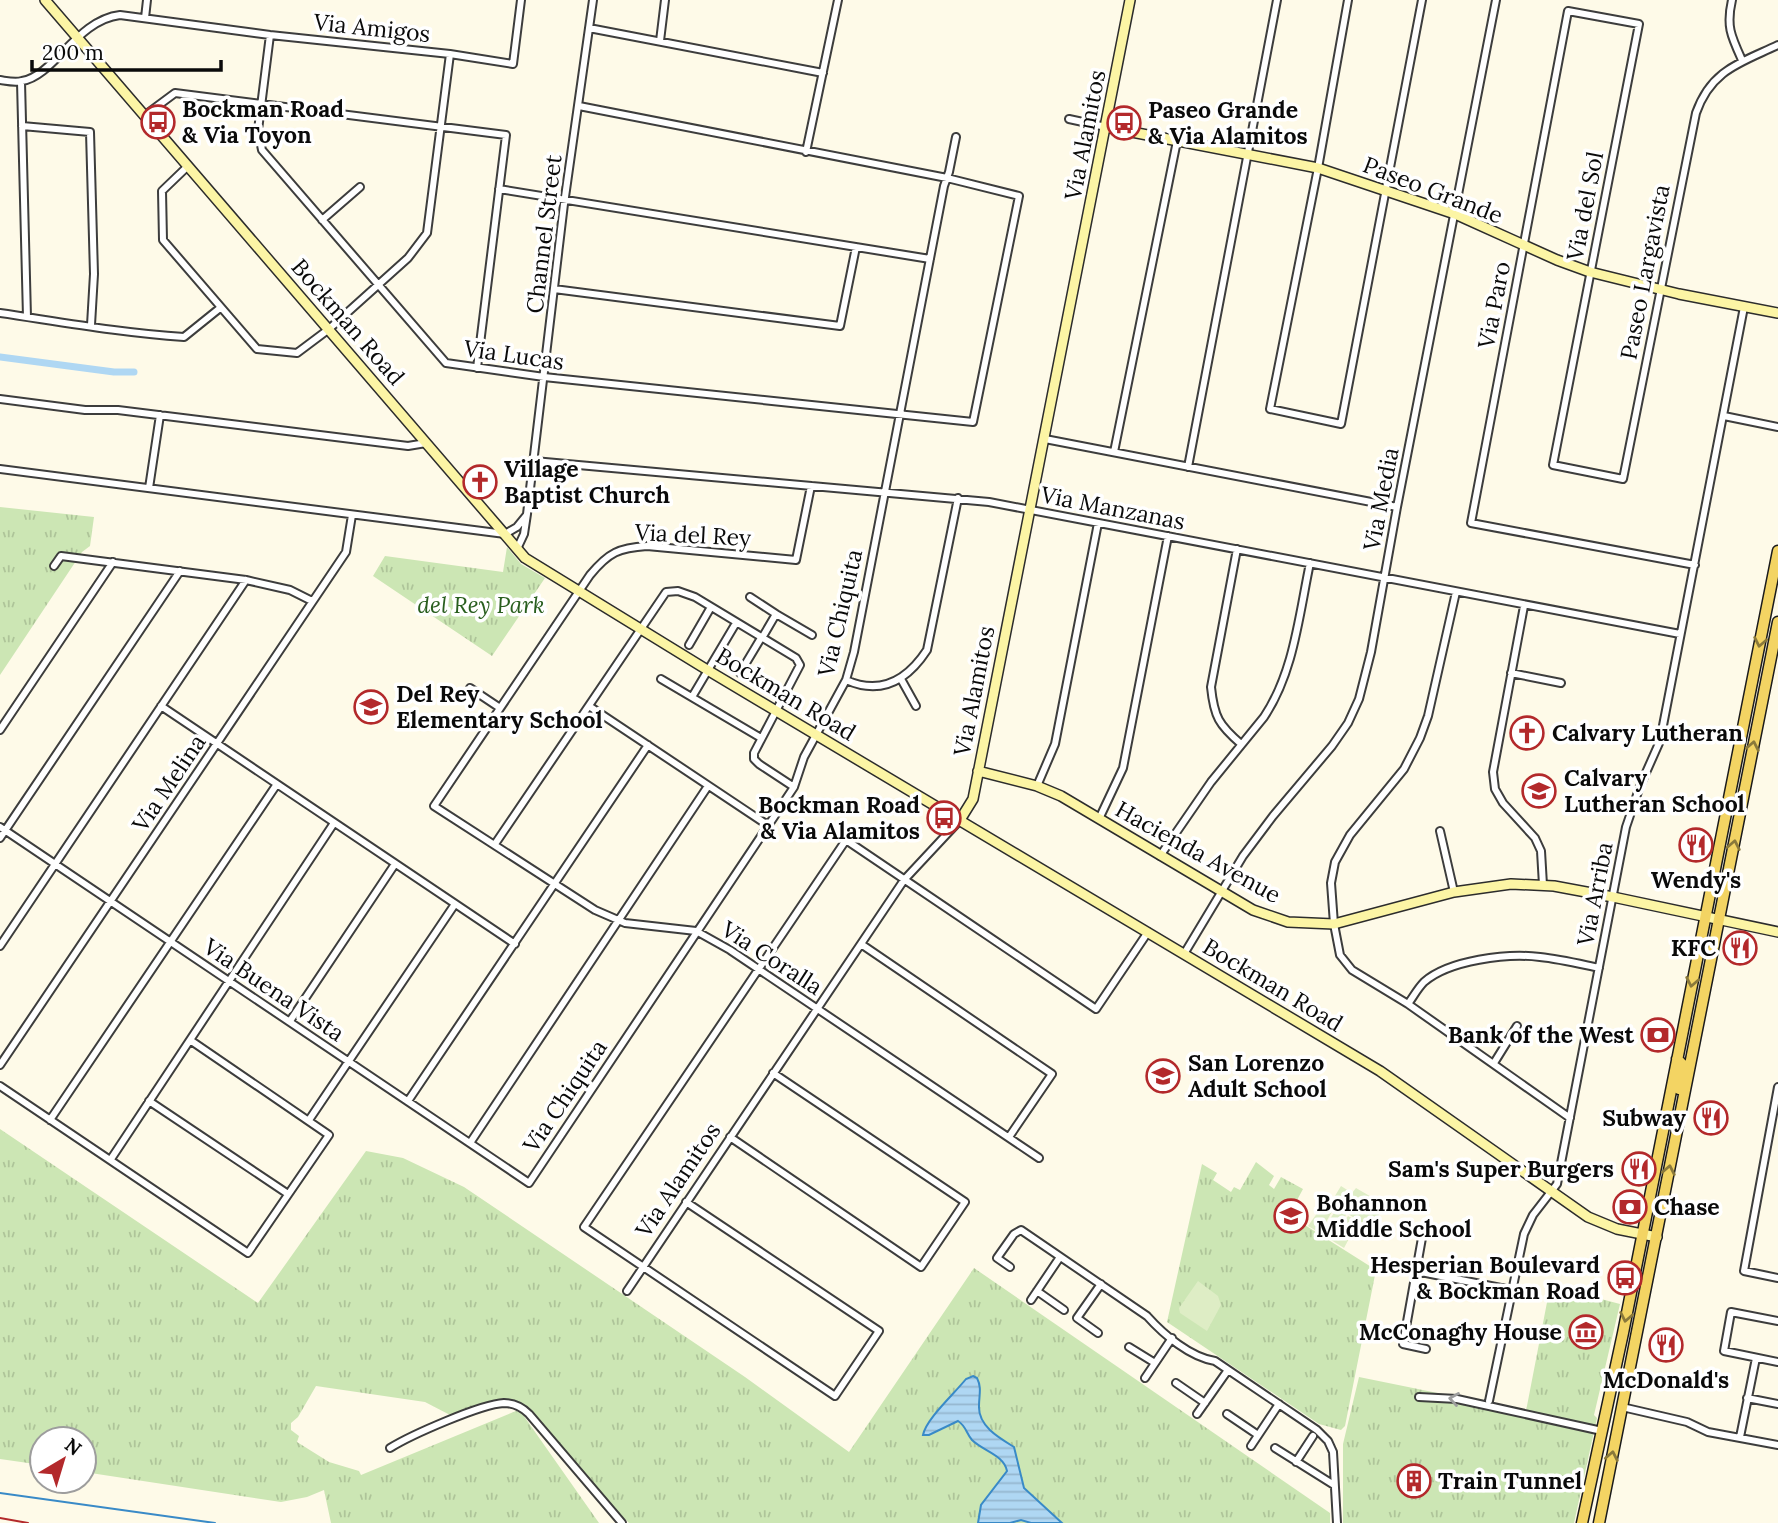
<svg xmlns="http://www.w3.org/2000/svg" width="1778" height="1523" font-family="Lora,serif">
<defs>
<pattern id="grass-tufts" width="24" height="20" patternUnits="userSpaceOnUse" patternTransform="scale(1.75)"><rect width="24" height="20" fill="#cce6b4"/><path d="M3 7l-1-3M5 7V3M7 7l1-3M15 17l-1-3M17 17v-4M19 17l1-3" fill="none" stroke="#aec499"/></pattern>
<pattern id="water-rules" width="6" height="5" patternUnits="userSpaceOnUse" patternTransform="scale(1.75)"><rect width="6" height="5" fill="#afd7f3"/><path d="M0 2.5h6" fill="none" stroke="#95b7cf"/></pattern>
</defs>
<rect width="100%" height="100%" fill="#fefae8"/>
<path fill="url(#grass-tufts)" d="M0,507L94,517L90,546L82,552L0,675Z
M507,547L521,564L545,578L492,656L373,576L385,556L503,572Z
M0,1129L258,1303L366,1151L403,1158L464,1187L745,1377L849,1452L974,1268L1330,1513V1523H629L612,1506L533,1412C505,1388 482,1405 452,1416L425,1402L316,1386L298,1417L291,1423V1430L299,1436L297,1442L329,1462L359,1471L361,1475L516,1411L521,1412L599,1523H331L324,1490L307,1497L281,1502L84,1472V1439H42V1465L0,1459Z
M1256,1162L1274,1176L1269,1185L1274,1189L1281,1177L1303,1189L1289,1215L1376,1270L1345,1426L1341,1430L1319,1424L1167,1322L1202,1164L1217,1173L1213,1180L1231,1192L1234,1187L1240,1190Z
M1549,1292L1585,1299L1586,1295L1620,1304L1594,1415L1597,1418L1574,1523H1343V1444L1359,1377L1526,1411Z"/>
<path fill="#deedc5" d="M1341,1186L1352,1193L1356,1188L1380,1202L1377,1207L1382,1210L1371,1228L1343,1211L1346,1215L1335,1233L1325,1227L1337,1208L1330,1204Z
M1325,1202L1334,1208L1320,1233L1308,1226Z
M1348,1216L1358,1222L1344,1248L1331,1240Z
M1198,1281L1218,1296L1221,1305L1207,1331L1180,1313L1179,1308Z"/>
<path fill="url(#water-rules)" stroke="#398ac7" stroke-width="2" d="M973,1376L977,1378C982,1388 979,1395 979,1406C978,1426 999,1438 1014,1447L1024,1488L1062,1523H1031L1021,1520L1010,1523H978L981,1505L1007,1471C1004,1455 983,1451 972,1440C966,1433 966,1426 958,1421L929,1435H923C926,1419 954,1394 966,1379Z"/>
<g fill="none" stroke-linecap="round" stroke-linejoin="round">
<path stroke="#398ac7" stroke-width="2" d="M0,1493L215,1523"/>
<path stroke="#afd7f3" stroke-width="7" d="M0,357L114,372H134"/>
<defs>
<path id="street" d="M1348,0L1318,168L1270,409L1341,424L1422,0
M1732,0C1726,26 1731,36 1742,60
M145,18L147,0
M589,28L823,73
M270,35L258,130L262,150L446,363L544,377L973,422L1019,196L947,178L579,106
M660,41L665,0
M0,80C7,81 15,83 22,81C54,76 77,20 120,15L270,35L450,54L513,64L521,0
M21,82L27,317
M144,116L175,93L506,135L477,368
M1069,119L1106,127
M22,126L90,132L94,274L91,325
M806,152L838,0
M188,166L162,191L163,240L257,349L297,353L329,329L408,258L427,233L450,54
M499,189L930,259
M322,220L360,187
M554,289L840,326L856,247
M0,313C61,322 122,333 184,337L220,308
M0,399L85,410H118L408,446L426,443
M1724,416L1778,427
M1045,439L1397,507
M1114,452L1177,141
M534,461L989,502L1680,634
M1188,467L1277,0
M0,469L505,534L517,527L526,516
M811,486L796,560L647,546C619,548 609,552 590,575L434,806L595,910L625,923L696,931L730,950L1039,1158
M149,488L160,415
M517,549L524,534L527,514L564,204L593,0
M1237,549L1211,687C1214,717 1219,725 1241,744
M1695,565L1471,523L1568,11L1639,24L1553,465L1623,479L1696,113C1711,70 1740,63 1778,45
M54,566L61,556L246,580L290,590L312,601
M1456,592L1428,716L1420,738L1404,769L1350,835L1335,862L1331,883L1334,924L1340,955L1352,970L1408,1004L1570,1118
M750,597L776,614
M1524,606L1493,772L1495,789L1503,803L1535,838L1541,851L1543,885
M762,638L776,614L812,635
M689,645L711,607
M740,673L761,638
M1511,673L1561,683
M661,679L761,738
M901,679L916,706
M846,680C882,696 908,679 927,650L958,498
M470,688L500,708
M692,697L736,623
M161,706L515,944
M589,706L769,826
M0,730L113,562
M1037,786L1055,744L1098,523
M1099,819L1123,768L1168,536
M0,827L529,1183L794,787L804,757L846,680L854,652L944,186L949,172L956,137
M1440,831L1454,892
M0,838L180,571
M495,844L666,592L678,591L695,597L796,658L800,665L754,753V759L759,764L794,787
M1160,856L1211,782L1264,717C1294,672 1299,615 1310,563
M861,944L1052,1074L1009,1137
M0,946L246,580
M1184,954L1243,856L1273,816L1332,746L1348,723L1359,699L1371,652L1397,507L1496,0
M1408,1004C1413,997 1418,988 1424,982C1449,960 1507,953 1540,957C1560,959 1580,964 1599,968
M290,1021L395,864
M1494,1063L1517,1026
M0,1065L346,552L352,515
M0,1086L248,1253L329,1135L190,1040
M1778,1087L1744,1271L1778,1278
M149,1101L288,1194
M408,1101L648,745
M50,1120L277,784
M309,1120L455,904
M730,1137L921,1267L965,1202L773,1073
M470,1143L708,786
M111,1159L334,823
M686,1202L879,1331L835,1396L584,1227L846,840L1096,1009L1148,932
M1422,1238L1403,1344L1426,1349
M1010,1267L997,1258L1014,1234L1021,1230L1147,1316C1164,1335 1190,1357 1215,1361L1317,1430L1328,1441L1333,1452L1337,1523
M1416,1271L1511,1290
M627,1291L904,880L960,820
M1037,1291L1064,1310
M1031,1300L1060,1257
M1778,1321L1731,1312L1724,1351L1778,1362
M1098,1333L1077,1318L1101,1284
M1129,1347L1155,1363
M1145,1378L1172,1338
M1176,1383L1205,1403
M1419,1397L1457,1399L1602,1431
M1747,1398L1778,1404
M1489,1401L1524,1234L1533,1215L1557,1184L1626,827L1640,786L1660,741L1744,307
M1622,1407L1687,1422L1708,1432L1778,1445
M1197,1414L1228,1370
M1227,1414L1258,1435
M1740,1437L1756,1358
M1251,1446L1279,1404
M390,1448C411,1435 481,1404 504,1403C514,1403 522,1407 529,1414L622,1523
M1275,1448L1334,1485
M1296,1462L1313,1436"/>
<path id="secondary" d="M45,0L525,558L709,671L1380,1071L1588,1217L1617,1229L1657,1237
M1106,127L1318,168L1455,214L1557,260L1590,272L1679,294L1778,313
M978,771L1037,786L1061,796L1253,910L1288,922L1334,924L1454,892L1511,884L1554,886L1613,897L1778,932
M960,820L973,799L1130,0"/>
<path id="primary" d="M1677,1059L1683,1065L1679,1089
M1582,1523L1623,1333L1778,551
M1599,1523L1778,622"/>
</defs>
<use href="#street" stroke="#3d3d3d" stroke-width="10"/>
<use href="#secondary" stroke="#2c2c2c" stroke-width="12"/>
<use href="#primary" stroke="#1b1b1b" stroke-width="13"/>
<use href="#street" stroke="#fff" stroke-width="6"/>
<use href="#secondary" stroke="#fcf5a5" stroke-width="9"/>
<use href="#primary" stroke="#f3d463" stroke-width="10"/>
<path stroke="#b3292b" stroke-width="2" d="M0,1518L28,1523"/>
</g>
<defs><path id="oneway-chevron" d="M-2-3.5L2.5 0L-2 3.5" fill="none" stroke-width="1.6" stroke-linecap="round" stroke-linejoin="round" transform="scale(1.75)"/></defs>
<g stroke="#8a793b">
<use href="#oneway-chevron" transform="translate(1760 642) rotate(101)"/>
<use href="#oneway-chevron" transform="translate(1753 746) rotate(-79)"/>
<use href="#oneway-chevron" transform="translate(1734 845) rotate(-79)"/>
<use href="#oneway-chevron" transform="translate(1692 982) rotate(101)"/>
<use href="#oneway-chevron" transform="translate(1669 1170) rotate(-79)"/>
<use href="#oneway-chevron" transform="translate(1626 1317) rotate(101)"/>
<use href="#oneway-chevron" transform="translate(1612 1456) rotate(-79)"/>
</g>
<use stroke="#9d9d9d" href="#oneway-chevron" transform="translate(1454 1399) rotate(-171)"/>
<defs>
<symbol id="bus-ring" viewBox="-11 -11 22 22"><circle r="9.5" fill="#fff" stroke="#b3292b" stroke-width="1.5"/><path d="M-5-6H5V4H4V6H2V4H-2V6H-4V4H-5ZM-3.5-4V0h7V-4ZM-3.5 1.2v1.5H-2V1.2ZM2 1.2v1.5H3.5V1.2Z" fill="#b3292b"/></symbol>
<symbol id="church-ring" viewBox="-11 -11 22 22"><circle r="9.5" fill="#fff" stroke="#b3292b" stroke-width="1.5"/><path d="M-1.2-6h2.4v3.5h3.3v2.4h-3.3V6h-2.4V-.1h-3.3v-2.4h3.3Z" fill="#b3292b"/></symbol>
<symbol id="school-ring" viewBox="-11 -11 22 22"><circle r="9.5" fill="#fff" stroke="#b3292b" stroke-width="1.5"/><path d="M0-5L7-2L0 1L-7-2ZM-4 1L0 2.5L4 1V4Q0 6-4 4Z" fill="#b3292b"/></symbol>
<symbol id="restaurant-ring" viewBox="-11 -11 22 22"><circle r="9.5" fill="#fff" stroke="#b3292b" stroke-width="1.5"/><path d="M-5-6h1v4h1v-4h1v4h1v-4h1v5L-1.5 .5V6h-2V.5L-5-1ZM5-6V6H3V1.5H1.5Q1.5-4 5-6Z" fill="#b3292b"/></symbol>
<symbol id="bank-ring" viewBox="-11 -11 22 22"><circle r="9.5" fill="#fff" stroke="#b3292b" stroke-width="1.5"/><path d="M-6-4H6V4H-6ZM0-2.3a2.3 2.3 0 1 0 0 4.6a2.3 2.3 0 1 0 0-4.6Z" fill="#b3292b"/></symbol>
<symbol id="university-ring" viewBox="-11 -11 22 22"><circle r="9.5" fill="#fff" stroke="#b3292b" stroke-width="1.5"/><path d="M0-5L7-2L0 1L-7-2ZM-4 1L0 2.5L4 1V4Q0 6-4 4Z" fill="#b3292b"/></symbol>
<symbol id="museum-ring" viewBox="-11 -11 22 22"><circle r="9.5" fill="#fff" stroke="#b3292b" stroke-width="1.5"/><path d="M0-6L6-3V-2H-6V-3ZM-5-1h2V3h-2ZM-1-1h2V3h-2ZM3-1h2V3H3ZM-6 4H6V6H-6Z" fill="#b3292b"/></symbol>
<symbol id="building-ring" viewBox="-11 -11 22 22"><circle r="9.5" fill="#fff" stroke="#b3292b" stroke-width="1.5"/><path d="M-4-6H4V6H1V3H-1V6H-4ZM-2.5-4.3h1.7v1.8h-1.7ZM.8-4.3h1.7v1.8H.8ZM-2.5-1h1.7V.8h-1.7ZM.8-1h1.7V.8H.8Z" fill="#b3292b"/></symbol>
</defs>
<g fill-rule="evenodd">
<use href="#bus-ring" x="139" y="103" width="38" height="38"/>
<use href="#bus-ring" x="1105" y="104" width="38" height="38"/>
<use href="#church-ring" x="461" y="463" width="38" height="38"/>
<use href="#school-ring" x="352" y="688" width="38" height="38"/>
<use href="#church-ring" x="1508" y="714" width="38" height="38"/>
<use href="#school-ring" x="1520" y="772" width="38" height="38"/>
<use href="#bus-ring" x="925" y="799" width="38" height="38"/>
<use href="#restaurant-ring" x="1677" y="826" width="38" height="38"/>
<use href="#restaurant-ring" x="1721" y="929" width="38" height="38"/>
<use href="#bank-ring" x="1639" y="1016" width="38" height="38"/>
<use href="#university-ring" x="1144" y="1057" width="38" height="38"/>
<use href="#restaurant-ring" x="1692" y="1099" width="38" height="38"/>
<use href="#restaurant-ring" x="1620" y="1150" width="38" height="38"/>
<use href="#bank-ring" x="1611" y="1188" width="38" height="38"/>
<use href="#school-ring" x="1272" y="1197" width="38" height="38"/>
<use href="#bus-ring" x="1606" y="1259" width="38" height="38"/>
<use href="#museum-ring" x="1567" y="1313" width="38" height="38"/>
<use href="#restaurant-ring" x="1647" y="1326" width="38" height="38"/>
<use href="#building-ring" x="1395" y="1462" width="38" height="38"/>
</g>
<g text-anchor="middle" stroke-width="7" stroke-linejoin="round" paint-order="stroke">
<g font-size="23" fill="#0a0a0a" stroke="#fff">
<text transform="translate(372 28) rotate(6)" y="8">Via Amigos</text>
<text transform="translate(1085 135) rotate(-79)" y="8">Via Alamitos</text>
<text transform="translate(1433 190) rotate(21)" y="8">Paseo Grande</text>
<text transform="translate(1585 206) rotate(-79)" y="8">Via del Sol</text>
<text transform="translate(544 234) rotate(-83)" y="8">Channel Street</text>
<text transform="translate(1645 272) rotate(-79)" y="8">Paseo Largavista</text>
<text transform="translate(1494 305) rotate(-79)" y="8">Via Paro</text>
<text transform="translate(348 322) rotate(49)" y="8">Bockman Road</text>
<text transform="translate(514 355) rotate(8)" y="8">Via Lucas</text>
<text transform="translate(1381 499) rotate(-79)" y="8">Via Media</text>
<text transform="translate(1113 508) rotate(11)" y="8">Via Manzanas</text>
<text transform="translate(693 535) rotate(3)" y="8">Via del Rey</text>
<text transform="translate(840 613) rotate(-77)" y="8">Via Chiquita</text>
<text transform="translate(974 691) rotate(-79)" y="8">Via Alamitos</text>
<text transform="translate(786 694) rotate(31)" y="8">Bockman Road</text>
<text transform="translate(169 783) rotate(-56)" y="8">Via Melina</text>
<text transform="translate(1198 852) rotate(29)" y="8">Hacienda Avenue</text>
<text transform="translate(1595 894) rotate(-79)" y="8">Via Arriba</text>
<text transform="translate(772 958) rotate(33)" y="8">Via Coralla</text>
<text transform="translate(1273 985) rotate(31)" y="8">Bockman Road</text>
<text transform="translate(274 990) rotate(34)" y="8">Via Buena Vista</text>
<text transform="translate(565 1096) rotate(-56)" y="8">Via Chiquita</text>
<text transform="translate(678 1180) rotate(-56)" y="8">Via Alamitos</text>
</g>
<g font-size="23" font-weight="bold" fill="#0a0a0a" stroke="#fff" text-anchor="start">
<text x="182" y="117">Bockman Road<tspan x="182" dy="26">&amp; Via Toyon</tspan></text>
<text x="1148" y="118">Paseo Grande<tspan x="1148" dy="26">&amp; Via Alamitos</tspan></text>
<text x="504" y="477">Village<tspan x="504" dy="26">Baptist Church</tspan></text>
<text x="396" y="702">Del Rey<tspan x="396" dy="26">Elementary School</tspan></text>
<text x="1552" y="741">Calvary Lutheran</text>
<text x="1564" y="786">Calvary<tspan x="1564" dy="26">Lutheran School</tspan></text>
<text x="920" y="813" text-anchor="end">Bockman Road<tspan x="920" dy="26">&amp; Via Alamitos</tspan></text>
<text x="1696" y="888" text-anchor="middle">Wendy's</text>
<text x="1716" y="956" text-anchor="end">KFC</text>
<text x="1634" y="1043" text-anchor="end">Bank of the West</text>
<text x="1188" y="1071">San Lorenzo<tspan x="1188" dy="26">Adult School</tspan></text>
<text x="1686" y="1126" text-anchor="end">Subway</text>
<text x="1614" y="1177" text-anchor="end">Sam's Super Burgers</text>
<text x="1316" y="1211">Bohannon<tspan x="1316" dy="26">Middle School</tspan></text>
<text x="1654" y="1215">Chase</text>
<text x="1600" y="1273" text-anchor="end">Hesperian Boulevard<tspan x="1600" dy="26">&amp; Bockman Road</tspan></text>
<text x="1562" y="1340" text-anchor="end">McConaghy House</text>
<text x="1666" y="1388" text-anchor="middle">McDonald's</text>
<text x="1438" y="1489">Train Tunnel</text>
</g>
<g font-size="23" font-style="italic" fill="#295e1e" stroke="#fff">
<text x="481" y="613">del Rey Park</text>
</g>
</g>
<g transform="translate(63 1460) rotate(38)"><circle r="33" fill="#ffffff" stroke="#9d9d9d" stroke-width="2"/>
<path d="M0-5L12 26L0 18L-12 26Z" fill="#b3292b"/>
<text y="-10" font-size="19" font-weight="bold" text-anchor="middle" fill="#0a0a0a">N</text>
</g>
<path d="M32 60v10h189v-10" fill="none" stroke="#0a0a0a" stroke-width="3.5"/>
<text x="42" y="60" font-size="21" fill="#0a0a0a" stroke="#ffffff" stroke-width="5" paint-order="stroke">200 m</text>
</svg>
